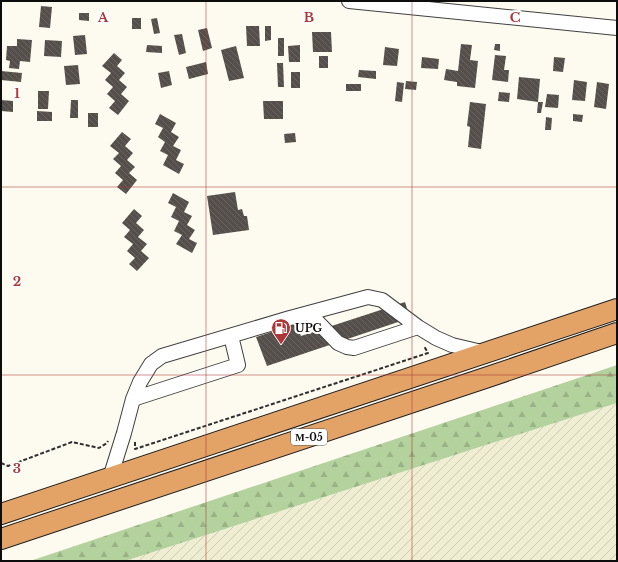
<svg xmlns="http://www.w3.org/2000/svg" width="618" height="562" font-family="'Libre Baskerville',serif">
<defs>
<pattern id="farmland-furrows" width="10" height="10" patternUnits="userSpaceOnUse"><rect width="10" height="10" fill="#f0eed2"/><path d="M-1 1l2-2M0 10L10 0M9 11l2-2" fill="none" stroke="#cdcbb3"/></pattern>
<pattern id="forest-firs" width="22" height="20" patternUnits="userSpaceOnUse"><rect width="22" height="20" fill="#b4d29d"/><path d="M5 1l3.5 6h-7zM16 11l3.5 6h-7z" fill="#9ab386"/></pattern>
<pattern id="building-back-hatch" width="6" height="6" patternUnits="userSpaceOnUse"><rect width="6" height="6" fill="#544f4b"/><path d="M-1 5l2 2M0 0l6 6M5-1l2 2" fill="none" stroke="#686460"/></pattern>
</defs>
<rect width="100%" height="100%" fill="#fdfbef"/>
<path fill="url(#farmland-furrows)" d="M617,403V561H125Z"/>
<path fill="url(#forest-firs)" d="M617,365V403L125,561H30Z"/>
<path fill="url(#building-back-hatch)" d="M41,6L52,7L50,28L39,27Z
M79,13H89V21L79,20Z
M132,18H141V29H132Z
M157,18L160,33L154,34L151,19Z
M246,26H259L260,46H247Z
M265,26H271V40L265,41Z
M207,28L212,48L203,51L198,30Z
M312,32H331L332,52H313Z
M182,34L186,53L179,55L174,35Z
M85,35L87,54L75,55L73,36Z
M278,38H284V56H278Z
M17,39L32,40L30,62L20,61L19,69L9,68L10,61L6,60L7,46H17Z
M45,40L62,41L61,57L44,56Z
M461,44L472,45L470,60L478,61L475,88L457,86V82L444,80L446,69L458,71Z
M495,44H500V51L494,50Z
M147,45L162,46V53L146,52Z
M300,45V62H289L288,46Z
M236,46L244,78L229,81L221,50Z
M385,47L399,49L397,66L383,65Z
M114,53L122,60L117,66L125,73L119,80L127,87L121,94L129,101L118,115L109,108L115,101L107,94L113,87L105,80L111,73L102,66Z
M495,55L506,56L504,70H509L508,82L492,80Z
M319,56H328V68H319Z
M422,57L439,59L438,69L421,68Z
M554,57L565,58L563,72L553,71Z
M206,62L208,74L189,79L186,67Z
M277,63H283L284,87H278Z
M78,65L80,84L66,85L64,66Z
M359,70L376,71V79L358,77Z
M1,71L22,73L21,82L1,80Z
M169,71L172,85L161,88L158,73Z
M291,72H300V88H291Z
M519,77L540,79L538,102H543L541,113H537L538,102L517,99Z
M574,80L587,82L585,101L572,100Z
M406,81L417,82L416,90L405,89Z
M397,82L404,83L402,102L395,101Z
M597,82L609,84L606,109L594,107Z
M346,84H361V91H346Z
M38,91H49L48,109H38Z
M499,92L510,93L509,102L498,101Z
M547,94L559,95L558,108L545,107Z
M1,100L13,101V112L1,111Z
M71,100H78V118H70Z
M263,101H283V119H264Z
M470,102L486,104L481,149L468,147L470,127L467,126Z
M37,111L52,112V121H37Z
M88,113H98V127H88Z
M160,114L176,123L171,132L179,137L173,146L181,150L176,160L184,164L179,174L163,165L168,155L160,151L165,142L158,137L163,128L155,124Z
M573,114L583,115L582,122L573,121Z
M546,117L552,118L551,130H545Z
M122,132L131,139L125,146L133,153L127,160L135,167L129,173L137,180L126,194L117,187L123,180L115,173L121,166L113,159L119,153L110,146Z
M295,133L296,142L285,143L284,134Z
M235,192L238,210L242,209L244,216H247L249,230L213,235L207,196Z
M173,193L189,202L184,212L192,216L187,225L195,230L189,239L197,243L192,253L176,244L182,235L174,231L179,221L171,217L176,207L168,203Z
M134,209L142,216L136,223L144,230L138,237L147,244L141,251L149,258L137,271L129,264L135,258L127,251L133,244L124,237L130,230L122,223Z
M405,302L410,318L267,366L256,337L296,324L301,336Z"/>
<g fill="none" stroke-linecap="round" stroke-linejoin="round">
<defs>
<path id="minor" d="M349,1L617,28
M309,313L338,343L347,347L354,348L418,327
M133,399L238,365L231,336
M110,478L124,433L133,399L140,382L151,364L162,356L290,318L368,297L382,300L418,327L436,338L452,345L486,353"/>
<path id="highway" d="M1,514L617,309
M1,539L491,376L617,333"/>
</defs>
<use href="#minor" stroke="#404040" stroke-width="16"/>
<use href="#highway" stroke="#1e1e1e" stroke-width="22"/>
<path stroke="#2f2f2f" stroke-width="2" stroke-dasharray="4 2" stroke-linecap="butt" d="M135,442V449L428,353L424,346
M1,463L8,466L72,442L99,448L107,443L108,441"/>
<use href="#minor" stroke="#fff" stroke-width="14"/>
<use href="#highway" stroke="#e3a367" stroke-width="20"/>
</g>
<path fill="none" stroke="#ac3638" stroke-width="1" stroke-opacity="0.55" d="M206,1V561M412,1V561M1,187H617M1,375H617"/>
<defs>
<symbol id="fuel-pin" viewBox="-11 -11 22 30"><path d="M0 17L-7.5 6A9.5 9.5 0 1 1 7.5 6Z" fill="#ac3638" stroke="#fff"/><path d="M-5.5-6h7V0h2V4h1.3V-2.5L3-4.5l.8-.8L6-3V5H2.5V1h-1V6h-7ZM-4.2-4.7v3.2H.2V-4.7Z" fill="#fff"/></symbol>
</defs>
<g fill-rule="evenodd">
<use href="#fuel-pin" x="270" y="317" width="22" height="30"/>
</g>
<g text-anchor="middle" stroke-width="4" stroke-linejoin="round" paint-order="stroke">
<rect fill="#fff" stroke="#565656" stroke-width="1" x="291" y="429" width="36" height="16" rx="3"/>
<g font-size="10" font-weight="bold" fill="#0d0d0d">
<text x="309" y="441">М-05</text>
</g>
<g font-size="11" font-weight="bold" fill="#0d0d0d" stroke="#fff" text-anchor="start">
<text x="295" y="332">UPG</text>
</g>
</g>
<g font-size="13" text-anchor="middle" font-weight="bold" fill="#ac3638" stroke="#fff" stroke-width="4" stroke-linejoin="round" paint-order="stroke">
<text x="103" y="22">A</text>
<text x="309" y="22">B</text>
<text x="515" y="22">C</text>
<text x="17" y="98">1</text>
<text x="17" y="286">2</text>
<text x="17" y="473">3</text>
</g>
<rect width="618" height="562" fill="none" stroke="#0d0d0d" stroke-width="4"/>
</svg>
